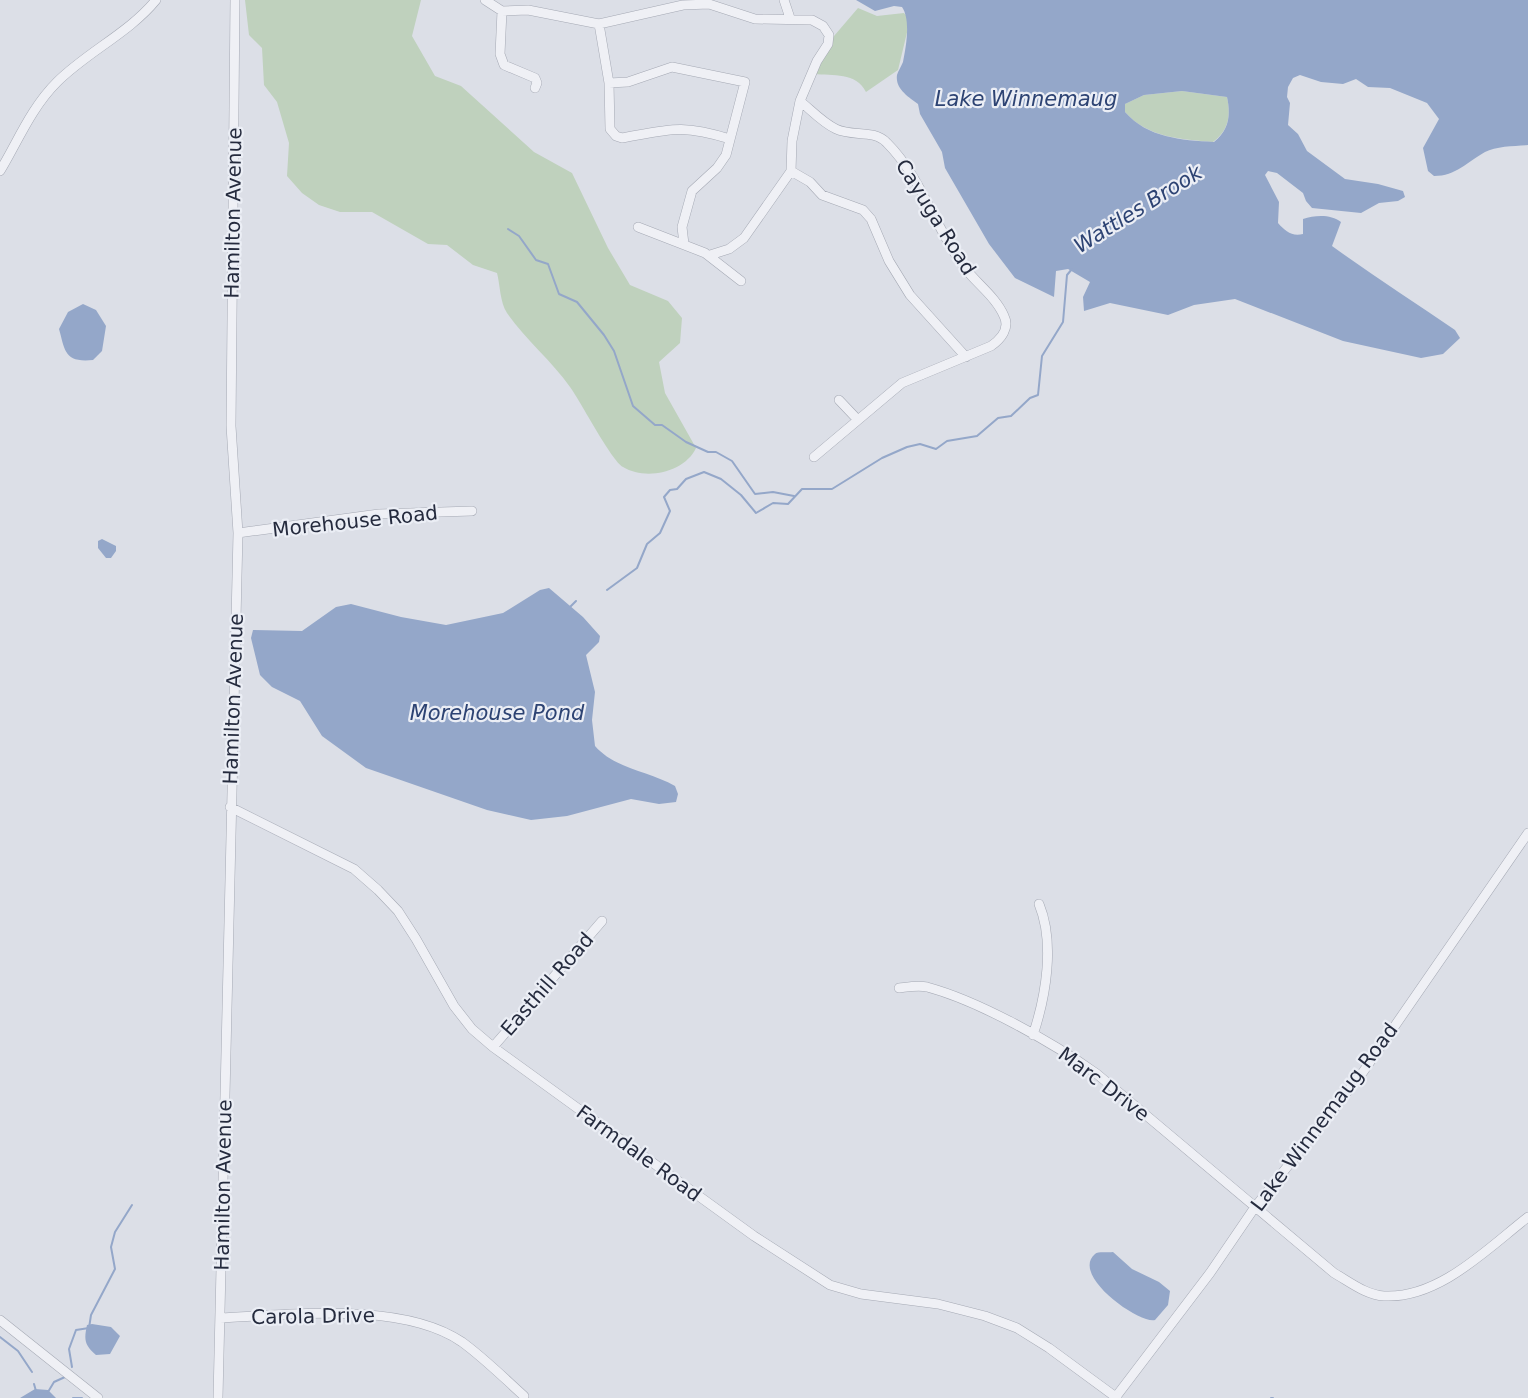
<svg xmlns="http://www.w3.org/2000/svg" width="1528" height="1398" font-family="'DejaVu Sans',sans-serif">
<rect width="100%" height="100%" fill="#dcdfe7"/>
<path fill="#bfd1bd" d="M245,0H421L412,36L435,76L461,86L534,152L572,173L608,248L630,285L668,301L682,318L680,343L659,362L665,393L696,448C685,472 646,481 623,467C611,460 581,402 570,387C552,361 524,338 507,313C500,303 500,284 497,273L473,265L447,245L428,244L372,212H340L319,205L302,193L287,176L289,143L277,102L264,85L262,48L249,35Z
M858,8L877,16L904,13L910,20L898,70L866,92C856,72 833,76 814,74L816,57Z
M1182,91L1227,97C1231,115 1229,130 1213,142C1181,139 1148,138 1125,112V104L1144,95Z"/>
<path fill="#94a7c9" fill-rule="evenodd" d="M856,0H1528V145C1515,146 1496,146 1485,152C1467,162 1456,176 1434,176L1428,171L1423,148L1439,119L1427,103L1390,88L1368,87L1356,79L1343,84L1321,82L1300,75L1293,78L1288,87L1287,97L1290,103L1288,125L1298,134L1307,151L1345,179L1378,184L1403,191L1405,197L1398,201L1379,203L1361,213L1312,208L1306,201L1303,193L1277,173L1268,171L1265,175L1279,202L1278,223C1285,231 1292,237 1303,234V219C1315,215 1331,214 1341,222L1332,246C1372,275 1414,302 1455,330L1460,338L1443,354L1421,358L1343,341L1235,299L1194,305L1168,315L1110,303L1084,311L1083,297L1090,282L1068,269L1056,271L1054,297L1015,278L989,244L945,168L942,152L920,114L918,104C909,97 895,89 897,75C898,71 901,67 903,62C906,47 911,20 902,7L894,6L875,11ZM1182,91L1227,97C1231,115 1229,130 1214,142C1181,140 1148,138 1125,112V104L1144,95Z
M83,304L96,310L106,326L102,351L93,360C64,363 65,350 59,329L68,312Z
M102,539L116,546V551L111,558H106L98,548V541Z
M549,588L583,617L600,636L599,642L586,655L595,692L592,720L595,746C615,769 649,771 675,786L678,794L676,802L659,804L631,799L567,816L531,820L487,810L366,768L322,736L300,701L272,687L260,675L251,638L253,630L302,631L336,607L351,604L401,617L446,625L503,613L540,590Z
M1113,1252L1132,1269L1159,1282L1170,1291L1168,1305L1155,1320C1139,1324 1070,1275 1095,1254C1098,1251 1108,1253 1113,1252Z
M92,1324L111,1327L120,1336L110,1354L96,1355C84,1345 84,1339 87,1325Z
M35,1389L48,1390L56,1398H20Z"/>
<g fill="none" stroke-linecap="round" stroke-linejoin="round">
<path stroke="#94a7c9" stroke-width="2" d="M508,229L519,236L536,260L548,264L559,294L577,302L604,335L614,351L633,406L655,425H662L686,442L708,452H716L732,461L755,494L773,492L794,496
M607,590L637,568L647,544L660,533L670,511L664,497L670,490L677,489L686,479L704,472L721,479L741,495L756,513L773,503L788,504L802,489H832L882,458L907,447L920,444L936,449L947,441L977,436L998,418L1011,416L1030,398L1038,395L1042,356L1063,322L1067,275L1072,269
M570,607L576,601
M0,1337L18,1351L32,1372
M72,1367L69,1349L76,1330L89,1328L91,1315L115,1269L111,1247L115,1232L132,1205
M34,1384L36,1391
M48,1392L54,1382L65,1377
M73,1398H82
M1271,1398H1273"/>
<defs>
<path id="minor" d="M485,0L502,11L528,10L599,24L683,5L709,4L755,19L812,20L823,26L829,35L828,44L817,61L800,101L792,141L791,171L744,238L729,249L710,255
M784,0L790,18
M502,11L500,54L504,65L535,78L537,83L535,88
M599,24L609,83L610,129L616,136L622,138C671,129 682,124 730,139
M609,83L628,82L672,67L745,82L726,155L717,168L692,191L682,227L684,244
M800,101C811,110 823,123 836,129C853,137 874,129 887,143C922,178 935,228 964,267C976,283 996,297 1004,316C1010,328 1001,339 991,346L902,383L814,457
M0,171C18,141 31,108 57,82C87,52 129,33 156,0
M791,171L810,182L822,195L863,210L871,219L889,261L910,295L966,357
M638,227L705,253L741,281
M839,400L857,419
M238,533L379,514L472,511
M230,807L354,869L378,890L398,911L416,939L454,1006L472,1029L493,1047L754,1236L830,1285L861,1294L938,1304L985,1316L1017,1328L1049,1348L1117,1398
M899,988C908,987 918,985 927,987C979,1001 1052,1042 1097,1074L1334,1273C1350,1282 1366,1295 1384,1296C1439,1299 1488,1248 1528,1217
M1033,1035C1046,996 1055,943 1039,904
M493,1047L602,921
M220,1318C290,1315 402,1301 462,1342C484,1358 504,1378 524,1396
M0,1320L98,1398
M218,1398L238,533L231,426L235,0
M1115,1398L1210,1273L1255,1207L1363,1072L1528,833"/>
</defs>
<use href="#minor" stroke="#a5a9b4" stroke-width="10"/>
<use href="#minor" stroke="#eff0f5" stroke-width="9"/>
</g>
<g text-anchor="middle" stroke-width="4.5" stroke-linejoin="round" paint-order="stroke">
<g font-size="20" fill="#252b3e" stroke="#ebeef5">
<text transform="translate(233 213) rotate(-89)" y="7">Hamilton Avenue</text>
<text transform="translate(936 217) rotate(58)" y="7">Cayuga Road</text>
<text transform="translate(355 521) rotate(-6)" y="7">Morehouse Road</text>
<text transform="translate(233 699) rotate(-88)" y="7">Hamilton Avenue</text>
<text transform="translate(547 984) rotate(-49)" y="7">Easthill Road</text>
<text transform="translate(1104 1084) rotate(37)" y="7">Marc Drive</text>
<text transform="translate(1324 1117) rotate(-53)" y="7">Lake Winnemaug Road</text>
<text transform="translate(639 1153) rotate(36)" y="7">Farmdale Road</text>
<text transform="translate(223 1185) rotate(-89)" y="7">Hamilton Avenue</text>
<text transform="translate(313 1316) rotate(-1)" y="7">Carola Drive</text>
</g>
<g font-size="21" font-style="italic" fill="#2d4373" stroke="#ebeef5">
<text x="1026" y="106">Lake Winnemaug</text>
<text transform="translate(1138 209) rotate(-32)" y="7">Wattles Brook</text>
<text x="497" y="720">Morehouse Pond</text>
</g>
</g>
</svg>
